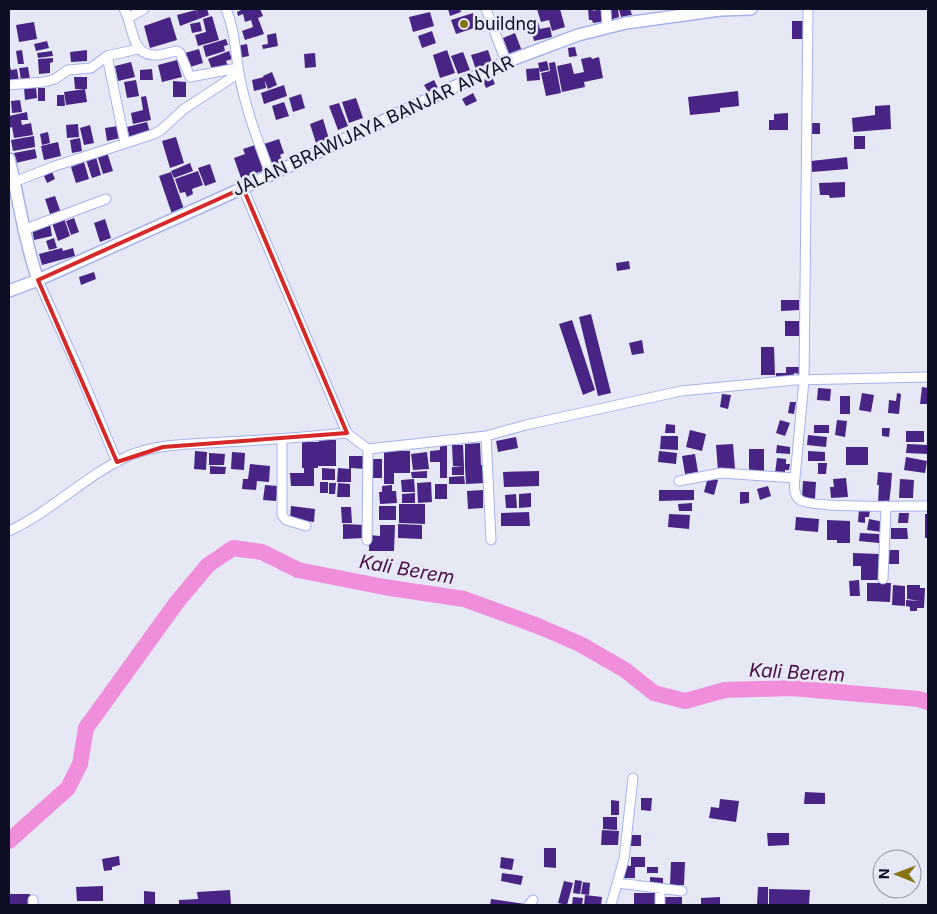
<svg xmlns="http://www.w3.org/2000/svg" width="937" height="914" font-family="Inter,sans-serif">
<rect width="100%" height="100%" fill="#e6e9f5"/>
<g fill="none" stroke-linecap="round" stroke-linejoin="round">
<path stroke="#f08edb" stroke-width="16" d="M9,841L68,788L80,764L86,728L177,602L208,565L233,548L262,552L298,570L384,587L464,599L538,626L580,644L625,670L654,693L685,701L725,690L791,688L918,699L928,702"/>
</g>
<path fill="#482484" d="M196,9H207L209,15L180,26L177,15L196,10L199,18Z
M243,9H260L263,16L258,18L264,34L245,40L242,31L253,27L251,20L245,22L243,14L238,16L237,12Z
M448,9H460L461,12L450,16Z
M537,9H560L565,27L552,31L549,20L541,22Z
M588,9H596L592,11L603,9L605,21L593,23L592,20H589Z
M607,9H618L619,17L613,19L614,22L609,23Z
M619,9H630L632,15L621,17Z
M430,12L434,26L413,32L409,17Z
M473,13L477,27L456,34L451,20Z
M212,16L219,40L198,46L195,35L206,32L203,19Z
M170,17L177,40L150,48L144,26Z
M792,21H804V39H792Z
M34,22L37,39L19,42L16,25Z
M200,22L202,31L192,33L190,24Z
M538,22L540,29L550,27L552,37L534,41L530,24Z
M432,31L436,43L422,48L418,36Z
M276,33L278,46L263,49L262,45L268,44L267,35Z
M515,33L522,51L510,56L503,38Z
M226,39L228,45L224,46L225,51L206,57L203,46Z
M47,41L49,48L36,51L34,44Z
M247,44L249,56L239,58L237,46Z
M575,47L577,56L569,57L568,48Z
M199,49L203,63L190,67L185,53Z
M22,50L24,64H18L16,51Z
M87,50V61L71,62L70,52Z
M447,50L455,73L440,78L433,55Z
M488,50L493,65L476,70L471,55Z
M52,51L53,56L38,58L37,53Z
M229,51L232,59L226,61L228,66L213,72L208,59Z
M463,52L470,70L458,74L451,56Z
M315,53L316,67L305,68L304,54Z
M591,57L592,59L599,57L603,78L584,82L585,87L562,92L557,66L571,63L574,74L584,72L581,59Z
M53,58V62L50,63V73L39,74L38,59Z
M177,60L182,77L162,82L158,65Z
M547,61L549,70L540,72L538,63Z
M131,62L135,77L118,81L115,66Z
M555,62L561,93L546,96L541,73L550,71L549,63Z
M9,63L11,70L17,69L19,82L9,84Z
M28,67L30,79L21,80L19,68Z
M539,68L540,80L527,81L526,69Z
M152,69L153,80H140V70Z
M272,72L277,85L268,89L263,76Z
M74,77H87V89H75Z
M264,77L266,88L254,91L252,80Z
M492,77L495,84L486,88L483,81Z
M136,80L139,96L127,98L124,82Z
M434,80L439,90L430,95L424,85Z
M173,81L186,82V97H173Z
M284,85L287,96L264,104L261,93Z
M36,87L37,98L25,100L24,88Z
M38,88H45V101H38Z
M85,89L87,102L66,105L64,92Z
M738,91L739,106L720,108V112L690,115L688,97Z
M473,93L477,101L466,106L462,99Z
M301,94L305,108L293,112L289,98Z
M57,95H64L65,106H57Z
M146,96L151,120L133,124L131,113L143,110L141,97Z
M356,98L363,118L349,123L342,102Z
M20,100L22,112L12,113L11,101Z
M284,102L289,116L276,120L272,106Z
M339,103L348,126L338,130L329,106Z
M890,105L891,129L853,132L852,118L875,115V106Z
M27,112L28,120H21L22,125L31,123L33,135L14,138L12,127L9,128V116Z
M788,113V130H769V120H774V114Z
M323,119L329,139L316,143L310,124Z
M147,122L150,133L130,139L127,127Z
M812,123H820V134H812Z
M78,124L79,137L67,138L66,125Z
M90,125L94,143L84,145L80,128Z
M118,126L120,138L107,141L105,128Z
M48,132L50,143L42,145L40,134Z
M34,136L35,147L13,151L11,140Z
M854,136H865V149H854Z
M176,137L184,163L170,168L162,141Z
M80,138L82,151L72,153L70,140Z
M279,139L284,153L280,155L283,162L272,165L264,144Z
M58,142L61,156L44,160L41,146Z
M258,144L266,170L241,178L234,158L245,154L243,149Z
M35,149L37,158L16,163L14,153Z
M107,152L113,171L103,174L97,155Z
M96,157L101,175L92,178L86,160Z
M847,157L848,169L812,172L811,161Z
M84,162L89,179L76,183L71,167Z
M190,163L193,171L174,178L171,171Z
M210,164L216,182L205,186L198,168Z
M198,171L203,185L192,189L193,194L187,197L185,192L180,193L175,179Z
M52,172L55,179L47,183L44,176Z
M171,172L184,209L172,214L159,176Z
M845,182V197L830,198L829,195H820L819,183Z
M55,196L61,213L51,217L45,199Z
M63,215L70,236L58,241L51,220Z
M74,218L79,232L71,235L66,221Z
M105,219L111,238L100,242L94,223Z
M50,224L52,236L34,240L32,228Z
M54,238L57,248L49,250L46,241Z
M62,248L63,251L73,248L75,256L42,265L39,254Z
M629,261L630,269L617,271L616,263Z
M94,272L96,279L81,285L79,277Z
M781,300H799V310L781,311Z
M591,314L611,393L598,396L579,317Z
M572,320L595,390L583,395L559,324Z
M785,321H799V336H785Z
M642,340L644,353L632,355L629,343Z
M761,347H774L775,375H761Z
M786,367H800V374L794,373V380L776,379V373H786Z
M922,387L928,388V404H920Z
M818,388L831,389L830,401L817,400Z
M862,393L874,395L871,412L859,410Z
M897,393L901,394L899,414L888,413L889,400L896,401Z
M722,394L731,395L728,409L720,407Z
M840,396H850V414H840Z
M790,402H796L794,414L788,413Z
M780,420L790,423L785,436L776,433Z
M837,420L847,421L845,437L835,435Z
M666,424L675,425V433H665Z
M814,425H829V433H814Z
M882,428H890L889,437L882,436Z
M690,430L706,434L702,451L686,447Z
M906,431H924V442H906Z
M808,435L827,437L826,447L807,445Z
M661,436H678V450L660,449Z
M516,437L518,448L498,452L496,441Z
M319,440H336V466H318V468H314V486H291L290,473H304V468H302V442H319Z
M480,443L481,465H485V483L466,484L465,466H469H465V444Z
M733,444L735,469L718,471L716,445Z
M907,444L928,445V454L906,453Z
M452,445H463L464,466H453Z
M777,445L790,447V454L776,453Z
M440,446H447V478H440V462H430V451L440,450Z
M846,447H868V465H846Z
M749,449H764V474H749Z
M195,451L207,452L206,470L194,469Z
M384,451H410V473H394V484H384Z
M659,451L677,453L676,464L658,462Z
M808,451L825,452V461H808Z
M232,452L245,453L244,470L231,469Z
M427,452L429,469L413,470L411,454Z
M209,453L225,454L224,465H209Z
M695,454L698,472L685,474L682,456Z
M349,456H366L365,469L351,468V482H337L338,468L349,469Z
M906,457L927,461L925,473L904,470Z
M777,458L786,459V464H790L789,470H785V474L775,473Z
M369,459H382V478H369Z
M818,463H827L826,474H818Z
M250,464L270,466L269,482L257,481L256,490L242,489L243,479H248Z
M210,466L226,467L225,474H210Z
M464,466V475H452V467Z
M322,468L335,469V480H322Z
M427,471V478H412L411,472Z
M539,471V486L504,487L503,472Z
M878,472L892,473L891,486L877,485Z
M464,476L465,484H449V477Z
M708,477L718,480L714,495L704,492Z
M846,478L848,497L831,498L830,487H834L833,479Z
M414,479L415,492H402L401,480Z
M900,479L914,480L913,498H899Z
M803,481L816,482L815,499L802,497Z
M320,482H328V493H320Z
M431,482L432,502L418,503L417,483Z
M329,483H336L335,494H329Z
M338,483L350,484V497H337Z
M435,484H447V499H435Z
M265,485L278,486L276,501L263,500Z
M392,485V491H396L397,503L380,504L379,492H382V486Z
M879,485L891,486L889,504L878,503Z
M768,486L771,496L760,500L757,489Z
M483,490V508L468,509L467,491Z
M659,490H694V500L659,501Z
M740,492H749V503L740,504Z
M415,493V503H402V494Z
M531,493V507L519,508V494Z
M516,494L517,508H506L505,495Z
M692,503V511H679L678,504Z
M399,504H425V524L399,523Z
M291,506L315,509L314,522L290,519Z
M379,506H396V520H379Z
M341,507H351L352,523H342Z
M859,510L870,511L869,517H865V523L858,522Z
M529,512L530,526H501V513Z
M899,513H909L908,523H898Z
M669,514L690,515L689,529L668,527Z
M925,514H928V538H925Z
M796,517L819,519L818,532L795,530Z
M869,519L884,522L882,532L867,530Z
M827,520L850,521V543H837V540H827Z
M343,524L365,525V538L343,539Z
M398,524L422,525V539L398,538Z
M380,525H395L394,551H369V535L380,536Z
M891,528H907L908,539H891Z
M860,533L879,534V543L859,541Z
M889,550H899V564H888Z
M853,553L879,554L878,580H861V566H853Z
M859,580L860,596H850L849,581Z
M867,583H891L890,602L867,601Z
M893,585L905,586V606L892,605Z
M907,585H920V588H925L924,608H917V611H910V607L906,606V600L920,601L907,599Z
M805,792L825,793V804H804Z
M641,798H652L651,811L641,810Z
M720,799L739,801L736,822L709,818L711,807L719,808Z
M611,800L619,801V815H611Z
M603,817H617V830L603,829Z
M602,830L619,831L618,845H601Z
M767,833H789V845L768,846Z
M631,835H641V846H631Z
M544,848H556V868L544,867Z
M119,856L120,865L112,867V870L104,871L102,859Z
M501,857L514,859L512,870L500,868Z
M631,857H645V867H635V878H621L622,865L631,866Z
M671,862H685L684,885H670Z
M647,867H658V873H647Z
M502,873L523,876L521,885L501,881Z
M650,877L663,878V884L650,883Z
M575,880L582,881L580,894L573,893Z
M564,881L573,883L567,905L558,903Z
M583,882L590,883L589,895L581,894Z
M103,886V901H77L76,887Z
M758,887H768V905H757Z
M769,889L810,890L809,905L769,904Z
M230,890L231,905H179V900L198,899L197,892Z
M144,891L155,892V905H144Z
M634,893H655V905H634Z
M9,894H30V905H9Z
M585,895L602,897L601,905H584Z
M573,897L583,898L582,905H572Z
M664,897H682V905H664Z
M720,897V905H701V898Z
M491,899L525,904V905H490Z"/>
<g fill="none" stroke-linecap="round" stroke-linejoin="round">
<defs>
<path id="minor" d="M124,9L128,18L144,9
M226,9C235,30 235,51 239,73C245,108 258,141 270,173
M486,9L506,62
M606,9L607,27
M128,18C133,33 134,54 153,55C161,56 169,52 177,51L180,53L190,77L238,68
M107,56L125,143
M9,85L44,82L55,79L68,70L91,68L107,56L138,49
M9,184L52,167L154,134L161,130L184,109L239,73
M243,188L347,433L368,449L486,436L526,425L681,391L794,380L928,377
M23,230L106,199
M38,280L80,373L117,462
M486,436L491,540
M282,439V515L286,520L306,526
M795,478L804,380L808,9
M679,481L721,473L795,478C794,485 794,496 800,500C810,508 909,506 928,506
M9,531C52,511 85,476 128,456C158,443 194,444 225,442C266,440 307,437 347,433
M367,540L368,449
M883,579L886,506
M618,883L682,891
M33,905V900
M529,905L533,900
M611,905L624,859L633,778
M660,905V888"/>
<path id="tertiary" d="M9,159C19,200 24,240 38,280
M9,291L38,280L243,188L506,62L578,35L626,23L720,10L751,9"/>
</defs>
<use href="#minor" stroke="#a6b2ec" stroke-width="11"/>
<use href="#tertiary" stroke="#a6b2ec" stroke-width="14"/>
<use href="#minor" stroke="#fff" stroke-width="9"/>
<use href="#tertiary" stroke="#fff" stroke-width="11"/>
</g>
<path fill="none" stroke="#d62828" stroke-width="4" stroke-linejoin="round" d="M243,188L347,433L163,447L117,462L38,280Z"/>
<circle fill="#877214" stroke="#e6e9f5" stroke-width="2" cx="464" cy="24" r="5"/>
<g text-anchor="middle" stroke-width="5" stroke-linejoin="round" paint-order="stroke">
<g font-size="18" fill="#0d1025" stroke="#e6e9f5" text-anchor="start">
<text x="474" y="30">buildng</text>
</g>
<g font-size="18" fill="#0d1025" stroke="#e6e9f5">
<text transform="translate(373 126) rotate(-25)" y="6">JALAN BRAWIJAYA BANJAR ANYAR</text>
</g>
<g font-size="19" font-style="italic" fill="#490d40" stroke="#e6e9f5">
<text transform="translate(407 569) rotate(10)" y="7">Kali Berem</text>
<text transform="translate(797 672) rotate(3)" y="7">Kali Berem</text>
</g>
</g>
<rect width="937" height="914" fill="none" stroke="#0d1025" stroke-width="20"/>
<g transform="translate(897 874) rotate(271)"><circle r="24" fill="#e6e9f5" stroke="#8f92a2"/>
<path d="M0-4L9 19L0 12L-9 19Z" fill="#877214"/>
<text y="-8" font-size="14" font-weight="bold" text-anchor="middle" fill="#0d1025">N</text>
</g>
</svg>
